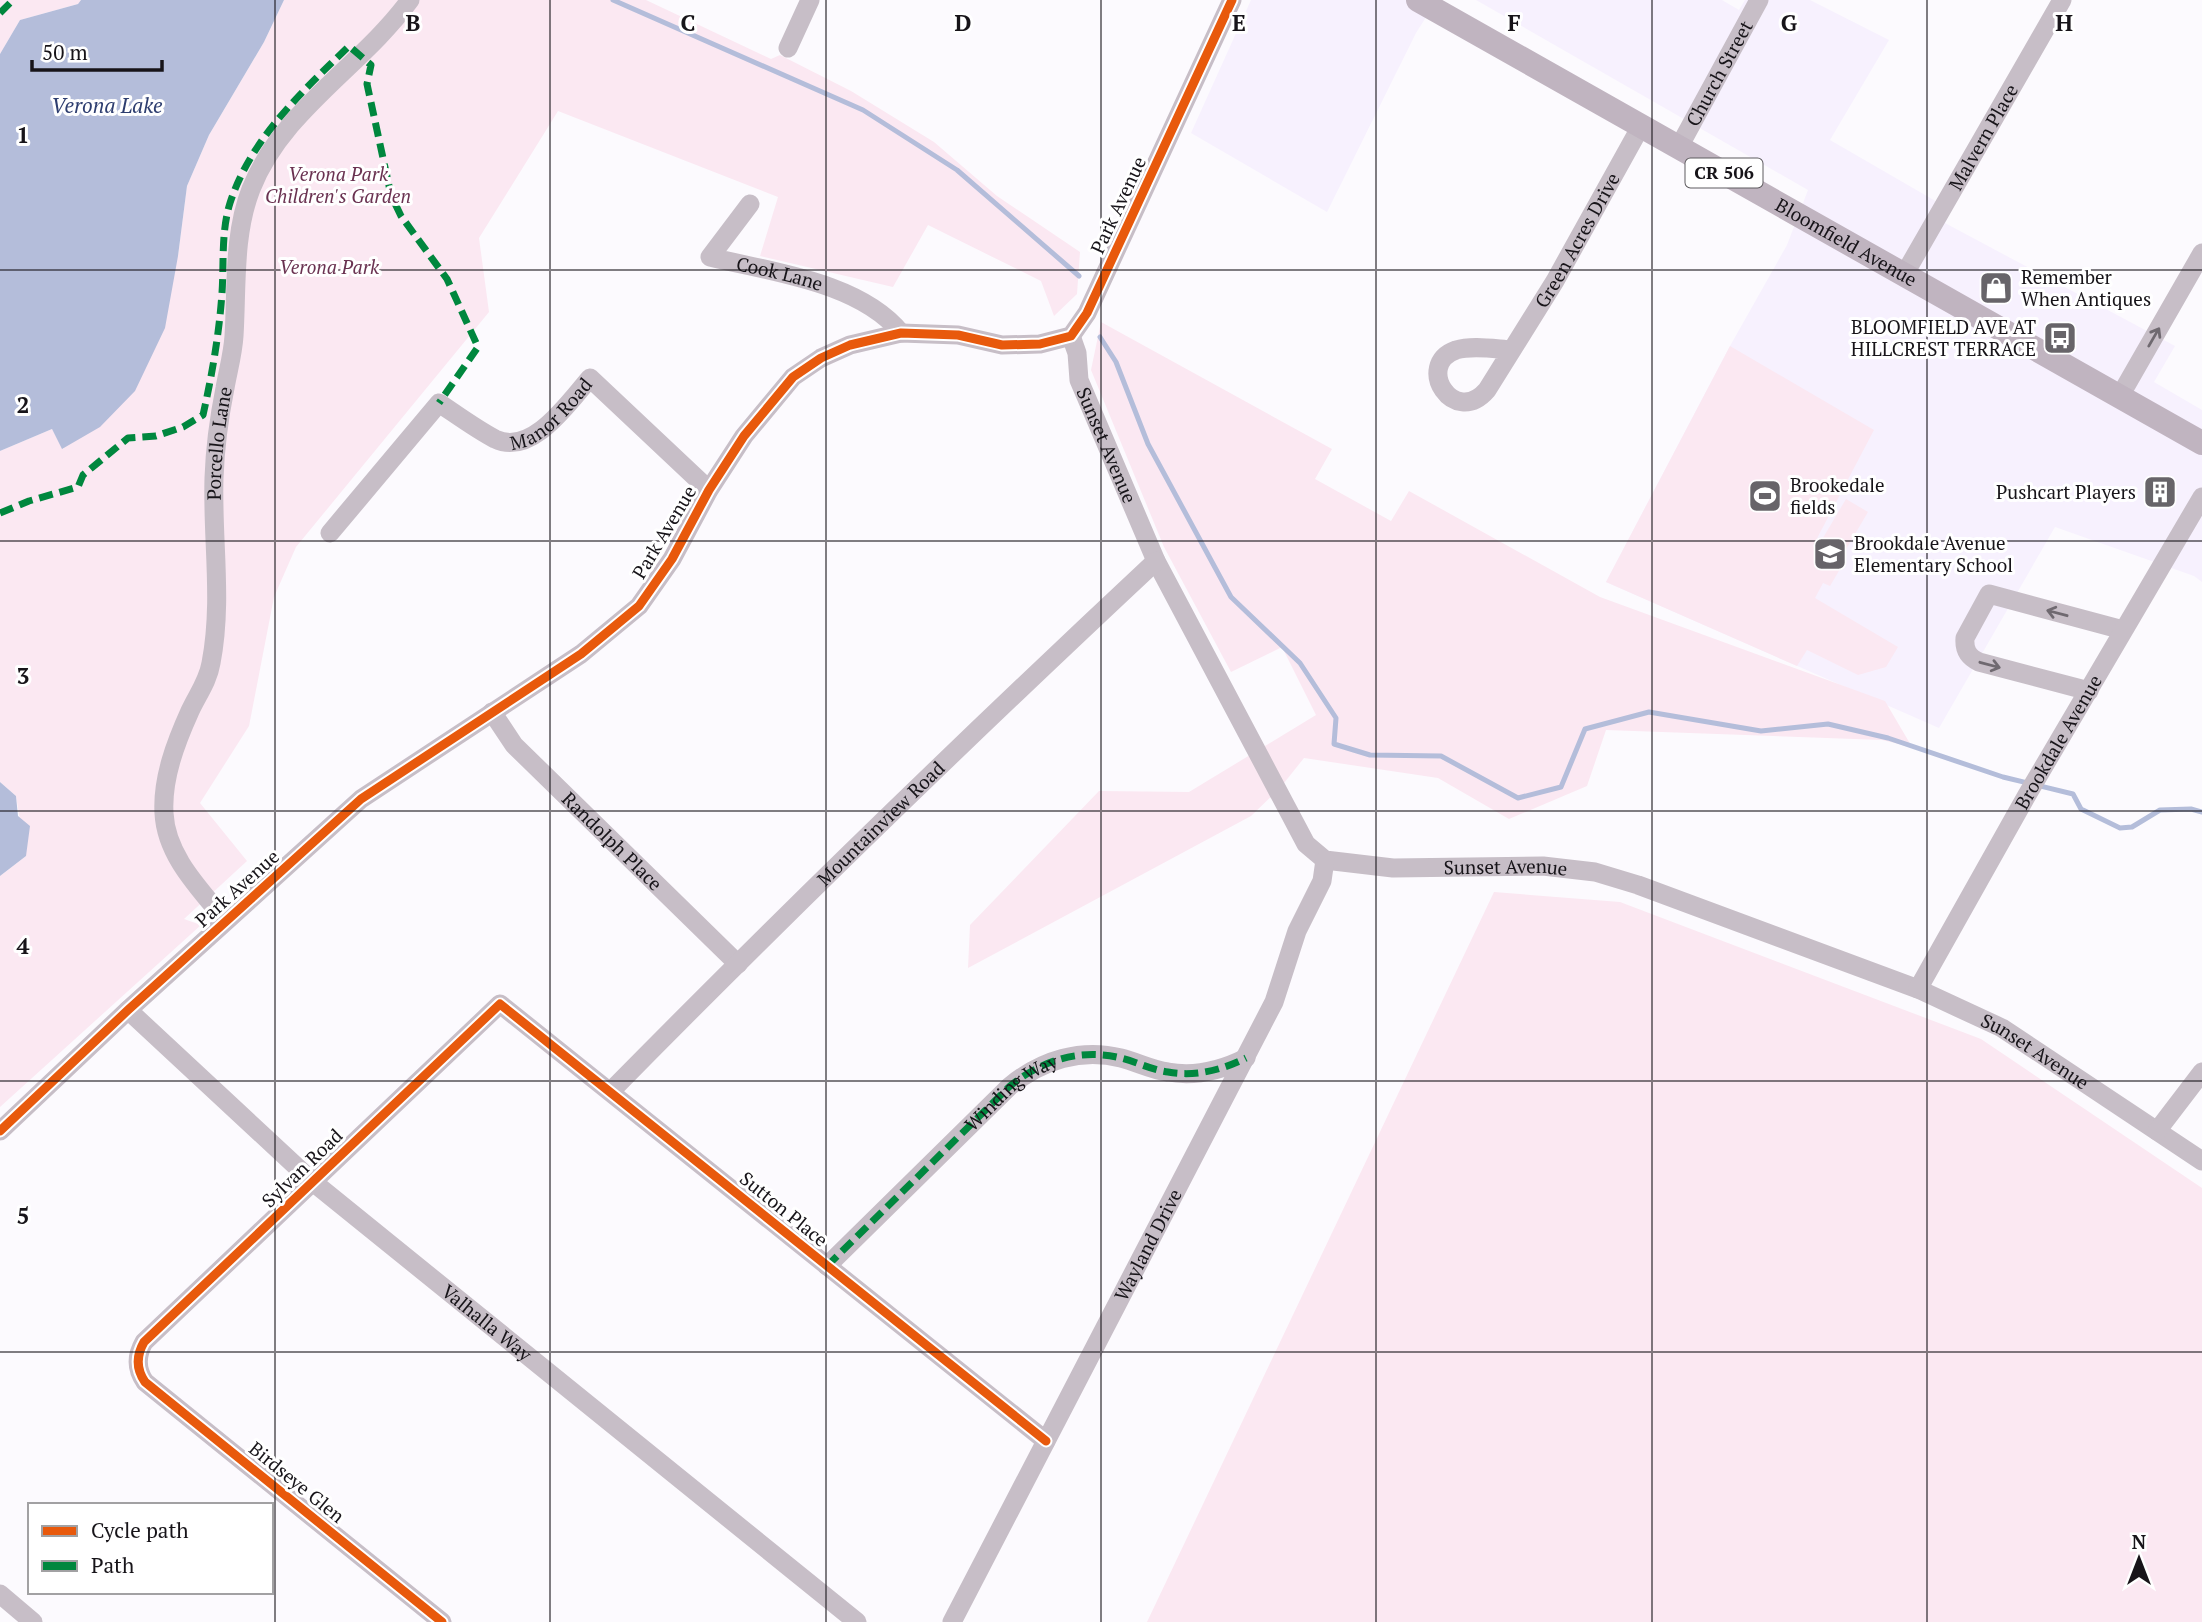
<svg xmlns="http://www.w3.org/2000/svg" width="2202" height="1622" font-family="'PT Serif',serif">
<rect width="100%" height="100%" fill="#fcfafe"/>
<path fill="#f7f1fe" d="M1251,0H1437L1416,33L1327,212L1191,133Z
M1476,0H1722L1739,10L1745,0H1810L1889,40L1830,140L1951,210L1945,223L2175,346L2154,382L2202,410V582L2194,576L2055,527L1939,728L1606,582L1730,346L1787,245L1808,190Z"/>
<path fill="#fbe8f2" d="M0,0H81L78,4L20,20L0,54Z
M284,0H646L771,59L780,55L851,91L934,142L997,196L1080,252L1077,294L1054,316L1041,281L928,225L893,287L760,256L778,197L558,111L479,238L489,312L296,547L274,597L249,726L200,803L247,861L184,919L201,925L0,1107V876L26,856L16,796L0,782V451L52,429L63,449L178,256L187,186L209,135L264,42Z
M1101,322L1332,449L1315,479L1391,521L1409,491L1600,597L1885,701L1912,747L1882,740L1606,730L1587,786L1509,819L1438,778L1304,758L1280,788L1251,816L968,968L970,925L1099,791L1189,792L1316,715L1282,647L1231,672L1164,547L1091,370Z
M1730,346L1874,430L1813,546L1843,564L1830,586L1823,583L1815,598L1898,647L1886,667L1858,675L1807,650L1797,666L1606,582Z
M1846,499L1868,512L1842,556L1820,543Z
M1494,892L1620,902L1981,1039L2202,1188V1622H1147Z"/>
<path fill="#b4bdda" d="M81,0H284L264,42L209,135L187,186L178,256L165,328L135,391L100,427L62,449L52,429L0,451V54L20,20L78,4Z
M0,782L16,796L18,816L30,826L26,856L0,876Z"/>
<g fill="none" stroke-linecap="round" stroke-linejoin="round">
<path stroke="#b4bdda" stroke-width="5" d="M613,0L863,110L957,170L1079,276
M1100,337L1116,362L1148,444L1231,597L1300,663L1336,718L1334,744L1370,755L1441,756L1518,798L1561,787L1585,729L1649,712L1761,731L1828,724L1888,738L2003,777L2073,794L2081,809L2120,828L2132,827L2160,810L2191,809L2202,812"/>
<g stroke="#c7bec7" stroke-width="19">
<path d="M788,48L810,0"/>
<path id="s1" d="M1679,147L1759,0"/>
<path id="s2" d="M750,204L710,257C771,272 860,282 901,333"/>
<path id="s3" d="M1904,275L2062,0"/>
<path id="s4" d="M1071,336L1077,353L1079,380L1156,561L1306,844L1325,860L1393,868L1543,866L1595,872L1638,885L1918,989L2002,1028L2202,1161"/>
<path id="s5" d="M1512,350C1495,349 1472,345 1456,350C1414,365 1454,428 1487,390L1555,281L1641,126"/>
<path d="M2120,396L2202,253"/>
<path id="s6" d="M330,533L439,403C457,415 476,429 495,439C532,457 569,402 590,378L709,490"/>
<path d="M2089,691L1979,662C1968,657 1964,650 1965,638L1989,594L2123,630"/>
<path id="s7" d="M492,712L514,745L738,964"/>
<path id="s8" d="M226,921C200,889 166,856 164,813C162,778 176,742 190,711C198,694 208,681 211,663C223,601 212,540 214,478C215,448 219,418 225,388C228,371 233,353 234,336C237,288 233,235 251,189C282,110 361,67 410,0"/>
<path id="s9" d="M1918,989L2027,795L2202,497"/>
<path id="s10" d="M128,1010L313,1182L857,1622"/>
<path id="s11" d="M611,1091C789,910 971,734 1156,561"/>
<path d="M0,1131L128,1010L361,799L581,654L639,606L672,559L709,490L744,436L793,377L821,358L850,345L901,333L958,335L1002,345L1040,344L1071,336L1087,313L1232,0"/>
<path d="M2157,1131L2202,1072"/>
<path id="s12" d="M827,1266L1010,1086C1042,1060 1081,1048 1121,1058C1137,1062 1152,1070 1168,1072C1195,1077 1222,1070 1246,1058"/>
<path d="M0,1594L33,1622"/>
<path d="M442,1622L145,1382C136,1369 136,1356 144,1342L500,1004L1046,1441"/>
<path id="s13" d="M952,1622L1274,1002L1297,931L1322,881L1325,860"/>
</g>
<path stroke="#c0b4c0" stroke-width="24" id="s14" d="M1418,0L2202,443"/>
<path stroke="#00873e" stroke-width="7" stroke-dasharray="14 7" stroke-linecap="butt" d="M0,13L13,0
M0,513L29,501L78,487L83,475L128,438L156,436L183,427L203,415C212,375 219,335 222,293C224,263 221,232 230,203C251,138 302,92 349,46L371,65L367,84L391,195L401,216L447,279L478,347L439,403
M827,1266L1010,1086C1042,1060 1081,1048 1121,1058C1137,1062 1152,1070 1168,1072C1195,1077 1222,1070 1246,1058"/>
<defs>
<path id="cycleway" d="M0,1131L128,1010L361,799L581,654L639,606L672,559L709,490L744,436L793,377L821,358L850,345L901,333L958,335L1002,345L1040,344L1071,336L1087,313L1232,0
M442,1622L145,1382C136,1369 136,1356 144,1342L500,1004L1046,1441"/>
</defs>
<use href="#cycleway" stroke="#fff" stroke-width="13"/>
<use href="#cycleway" stroke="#e8590c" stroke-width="9"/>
</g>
<defs><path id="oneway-shaft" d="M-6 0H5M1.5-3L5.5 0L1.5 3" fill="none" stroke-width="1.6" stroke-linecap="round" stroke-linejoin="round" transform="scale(1.75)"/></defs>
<g stroke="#6f6970">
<use href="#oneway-shaft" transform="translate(2154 337) rotate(-60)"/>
<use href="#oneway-shaft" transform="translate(2057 613) rotate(-165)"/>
<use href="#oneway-shaft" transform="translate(1990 665) rotate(15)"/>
</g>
<path fill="none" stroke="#171419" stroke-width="2" stroke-opacity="0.55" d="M275,0V1622M550,0V1622M826,0V1622M1101,0V1622M1376,0V1622M1652,0V1622M1927,0V1622M0,270H2202M0,541H2202M0,811H2202M0,1081H2202M0,1352H2202"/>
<defs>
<symbol id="shop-square" viewBox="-11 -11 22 22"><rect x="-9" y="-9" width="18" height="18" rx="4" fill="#676469" stroke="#fff"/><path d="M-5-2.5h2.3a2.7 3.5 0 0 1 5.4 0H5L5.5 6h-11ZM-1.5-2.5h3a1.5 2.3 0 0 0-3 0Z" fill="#fff"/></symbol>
<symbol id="bus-square" viewBox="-11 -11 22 22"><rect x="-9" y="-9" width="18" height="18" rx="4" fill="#676469" stroke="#fff"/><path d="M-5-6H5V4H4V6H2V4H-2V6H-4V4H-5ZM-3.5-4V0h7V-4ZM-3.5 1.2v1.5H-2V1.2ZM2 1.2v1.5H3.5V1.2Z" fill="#fff"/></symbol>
<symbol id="building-square" viewBox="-11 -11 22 22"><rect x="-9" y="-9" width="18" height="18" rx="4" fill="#676469" stroke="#fff"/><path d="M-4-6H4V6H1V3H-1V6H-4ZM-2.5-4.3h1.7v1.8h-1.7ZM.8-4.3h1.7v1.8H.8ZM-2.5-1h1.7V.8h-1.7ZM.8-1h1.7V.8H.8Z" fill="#fff"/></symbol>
<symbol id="stadium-square" viewBox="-11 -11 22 22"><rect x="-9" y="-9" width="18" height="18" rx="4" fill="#676469" stroke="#fff"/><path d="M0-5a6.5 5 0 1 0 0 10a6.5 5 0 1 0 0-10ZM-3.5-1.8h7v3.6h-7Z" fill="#fff"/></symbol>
<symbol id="school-square" viewBox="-11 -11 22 22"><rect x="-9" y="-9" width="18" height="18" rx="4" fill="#676469" stroke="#fff"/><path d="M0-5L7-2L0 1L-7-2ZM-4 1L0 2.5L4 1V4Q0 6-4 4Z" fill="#fff"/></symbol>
</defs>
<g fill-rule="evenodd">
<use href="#shop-square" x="1977" y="269" width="38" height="38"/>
<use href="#bus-square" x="2041" y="319" width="38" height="38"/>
<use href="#building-square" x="2141" y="473" width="38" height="38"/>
<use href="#stadium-square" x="1746" y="477" width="38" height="38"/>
<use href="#school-square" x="1811" y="535" width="38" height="38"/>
</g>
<g text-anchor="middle" stroke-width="6" stroke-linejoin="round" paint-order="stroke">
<rect fill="#fff" stroke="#5d5a5e" stroke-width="2" x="1685.5" y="158.5" width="77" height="29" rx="5"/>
<g font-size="18" font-weight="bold" fill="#171419">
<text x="1724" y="179">CR 506</text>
</g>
<g font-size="19" fill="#171419" stroke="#fff">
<text dy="7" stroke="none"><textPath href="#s1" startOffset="84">Church Street</textPath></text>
<text dy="7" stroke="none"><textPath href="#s3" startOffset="159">Malvern Place</textPath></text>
<text transform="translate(1118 205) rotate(-65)" y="7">Park Avenue</text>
<text dy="7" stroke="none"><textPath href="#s5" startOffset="332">Green Acres Drive</textPath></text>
<text dy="7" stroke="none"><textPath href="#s14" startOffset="492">Bloomfield Avenue</textPath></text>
<text dy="7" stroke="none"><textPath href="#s2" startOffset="138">Cook Lane</textPath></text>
<text dy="7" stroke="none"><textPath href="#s6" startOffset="303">Manor Road</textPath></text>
<text dy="7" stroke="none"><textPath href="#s8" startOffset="506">Porcello Lane</textPath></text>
<text dy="7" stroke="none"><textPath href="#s4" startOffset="116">Sunset Avenue</textPath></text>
<text transform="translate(664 532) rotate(-59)" y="7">Park Avenue</text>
<text dy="7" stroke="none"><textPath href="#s9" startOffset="284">Brookdale Avenue</textPath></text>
<text dy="7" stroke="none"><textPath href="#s11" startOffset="380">Mountainview Road</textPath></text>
<text dy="7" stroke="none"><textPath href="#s7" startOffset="177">Randolph Place</textPath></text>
<text dy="7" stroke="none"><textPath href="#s4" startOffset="768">Sunset Avenue</textPath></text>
<text transform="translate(237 888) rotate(-42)" y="7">Park Avenue</text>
<text dy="7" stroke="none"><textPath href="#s4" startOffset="1334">Sunset Avenue</textPath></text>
<text dy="7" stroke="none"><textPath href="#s12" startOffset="254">Winding Way</textPath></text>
<text transform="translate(302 1168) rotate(-44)" y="7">Sylvan Road</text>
<text transform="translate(784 1209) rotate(39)" y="7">Sutton Place</text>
<text dy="7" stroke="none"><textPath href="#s13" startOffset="425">Wayland Drive</textPath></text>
<text dy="7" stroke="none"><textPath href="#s10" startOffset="476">Valhalla Way</textPath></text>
<text transform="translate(297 1482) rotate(39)" y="7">Birdseye Glen</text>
</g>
<g font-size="19" font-style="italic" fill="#6a3251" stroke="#fff">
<text x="338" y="181">Verona Park<tspan x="338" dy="22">Children's Garden</tspan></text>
<text x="329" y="274">Verona Park</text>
</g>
<g font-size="19" fill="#171419" stroke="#fff" text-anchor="start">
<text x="2021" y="284">Remember<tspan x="2021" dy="22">When Antiques</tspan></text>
<text x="2036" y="334" text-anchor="end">BLOOMFIELD AVE AT<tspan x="2036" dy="22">HILLCREST TERRACE</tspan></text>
<text x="1790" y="492">Brookedale<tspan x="1790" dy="22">fields</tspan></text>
<text x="2136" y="499" text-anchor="end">Pushcart Players</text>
<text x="1854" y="550">Brookdale Avenue<tspan x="1854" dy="22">Elementary School</tspan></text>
</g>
<g font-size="21" font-style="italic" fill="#2d3d6f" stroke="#fff">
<text x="107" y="113">Verona Lake</text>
</g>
</g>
<g font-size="23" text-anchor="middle" font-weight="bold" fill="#171419" stroke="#fff" stroke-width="6" stroke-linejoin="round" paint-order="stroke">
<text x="413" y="31">B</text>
<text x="688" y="31">C</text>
<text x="963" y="31">D</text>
<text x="1239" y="31">E</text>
<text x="1514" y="31">F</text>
<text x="1789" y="31">G</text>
<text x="2064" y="31">H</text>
<text x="23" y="143">1</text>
<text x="23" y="413">2</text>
<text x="23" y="684">3</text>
<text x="23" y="954">4</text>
<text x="23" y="1224">5</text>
</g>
<rect x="28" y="1503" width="245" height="91" fill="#ffffff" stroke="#a2a1a3" stroke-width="2"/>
<rect x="42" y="1526" width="35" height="10" fill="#e8590c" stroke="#a2a1a3" stroke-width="2"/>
<text x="91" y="1538" font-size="21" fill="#171419">Cycle path</text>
<rect x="42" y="1561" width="35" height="10" fill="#00873e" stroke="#a2a1a3" stroke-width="2"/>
<text x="91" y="1573" font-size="21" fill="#171419">Path</text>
<g transform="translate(2139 1559)" stroke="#ffffff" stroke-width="5" paint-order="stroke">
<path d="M0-5L12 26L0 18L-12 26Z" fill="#171419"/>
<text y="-10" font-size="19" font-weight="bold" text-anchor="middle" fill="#171419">N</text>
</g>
<path d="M32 60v10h130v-10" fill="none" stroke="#171419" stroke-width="3.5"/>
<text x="42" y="60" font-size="21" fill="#171419" stroke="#ffffff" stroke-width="5" paint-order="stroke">50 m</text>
</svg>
